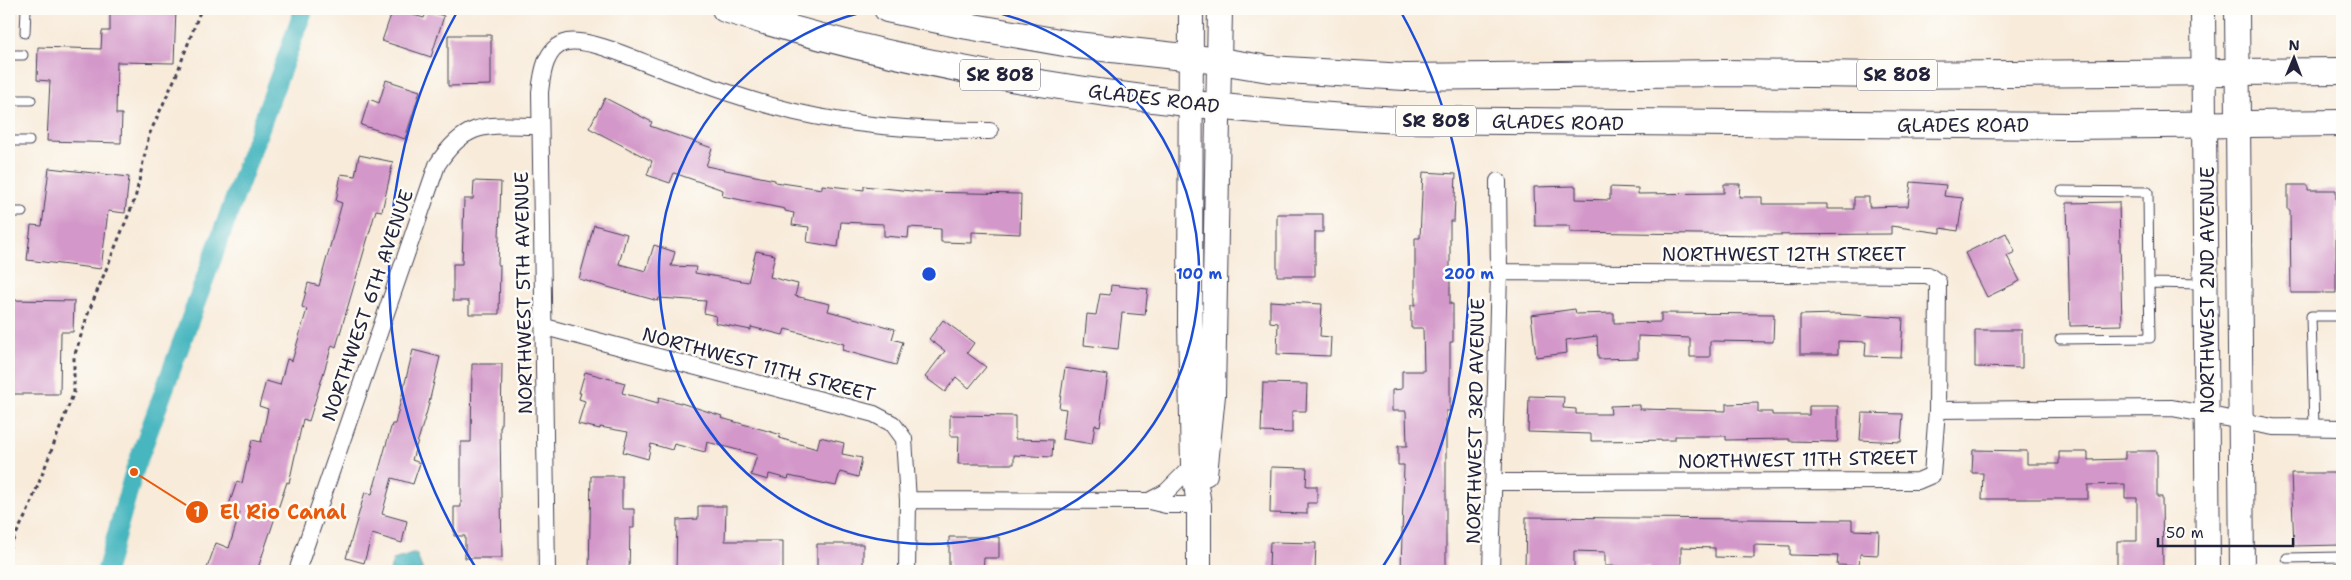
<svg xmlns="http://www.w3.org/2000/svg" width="2351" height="580" font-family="'Shantell Sans',sans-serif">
<rect width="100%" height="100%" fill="#fdfcf7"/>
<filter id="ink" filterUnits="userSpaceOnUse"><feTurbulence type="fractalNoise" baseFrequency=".02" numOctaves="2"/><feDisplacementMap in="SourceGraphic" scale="10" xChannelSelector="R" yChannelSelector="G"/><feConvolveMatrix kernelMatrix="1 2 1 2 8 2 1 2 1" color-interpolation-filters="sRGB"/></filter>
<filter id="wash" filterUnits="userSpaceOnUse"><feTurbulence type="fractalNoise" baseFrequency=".0096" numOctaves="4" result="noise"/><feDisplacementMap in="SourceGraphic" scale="20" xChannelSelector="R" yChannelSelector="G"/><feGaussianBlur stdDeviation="1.12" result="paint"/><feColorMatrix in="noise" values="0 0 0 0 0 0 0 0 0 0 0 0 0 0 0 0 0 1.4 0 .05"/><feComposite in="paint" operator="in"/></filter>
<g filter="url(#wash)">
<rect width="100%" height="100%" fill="#f8ebda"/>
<path fill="#47b6bf" stroke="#346c7d" d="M416,553L423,571H390L393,560Z"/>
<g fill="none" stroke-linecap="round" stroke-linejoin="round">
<path stroke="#47b6bf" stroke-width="19" d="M106,571L134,472L304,9"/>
</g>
<g id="blocks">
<path fill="#d397c9" d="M110,9H176L174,63L117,62L116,114H122L121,143L47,141L50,81L37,80L38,47L101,49L102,31H110Z
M393,9L424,18L427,11L444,16L431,57L382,41Z
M448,35H491V85L448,86Z
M386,80L420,91L405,139L361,125L369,99L379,103Z
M605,98L652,122L650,126L712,148L706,166L775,180V182L822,189V185L864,190V186L921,192L1021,194L1020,234L972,232V243L941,242V229L909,227L908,238L884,236V224L841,222L838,247L807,242L809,227L792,225L794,213L785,211V209L722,196L723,190L674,173L670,183L647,175L652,161L589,128Z
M359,155L393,162L382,211L376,210L336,347L332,345L309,421L303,419L289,483L287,482L257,571H206L216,543L229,548L240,512L228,508L237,481L242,483L252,440L261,442L268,409L259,406L266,381L280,385L287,359L292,361L307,309L302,307L308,283L319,286L342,203L336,201L341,174L355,176Z
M49,168L129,177L125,213L108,211L101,269L27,260L31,225L42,226Z
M1423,172L1456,174L1454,221H1450V304H1453V342H1450V411H1446V571H1401L1404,465H1398V446H1407L1406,411H1392V390L1402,389V371H1424L1423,328H1411V305H1415V238H1420Z
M474,181L501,182L498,265H500L499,314H469V301H453V264H462L464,199H473Z
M1911,182L1946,185L1944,196L1963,198L1958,231L1941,228V233L1891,226V234L1761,235L1570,232V226H1535L1534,187L1576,186V199L1610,200V187L1638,188V194L1724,193V184H1740L1739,197H1762V204H1827V209H1854V197H1869V207L1908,206Z
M2288,185H2308V190H2336V293H2291L2290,210H2288Z
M2119,202L2122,325L2070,326L2067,203Z
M1277,214H1323V232H1315V276H1277Z
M594,225L627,234L619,264L646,271L654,245L675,252L671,266L696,267L695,273L748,282L756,251L775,255L770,277L798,284L795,296L830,304L828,311L895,329L892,339L903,342L896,365L842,350L844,344L785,329L783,335L751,327V330L715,323L716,316L704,313L706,301L659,298L658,301L579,279Z
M2006,233L2015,252L2007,256L2020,281L1987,297L1965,253Z
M1111,285L1148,289L1145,315L1122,313L1118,349L1084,345L1087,314L1096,315L1100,294L1110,295Z
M9,300L74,301L73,332H61L60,394H9Z
M1270,301L1322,304L1320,336L1331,337L1330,356L1277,354L1278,323L1270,322Z
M1575,309L1576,314L1614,313V323L1661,322V313L1774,314L1773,342L1710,341V357H1690V338L1638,336V358L1598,359L1597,336L1566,340L1567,353L1536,357L1531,315Z
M1837,314L1903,318L1901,357L1865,356L1866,342L1838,341V354H1800V315Z
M943,320L974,343L967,353L986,367L969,388L956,377L945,392L925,377L945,351L929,339Z
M1975,330H2022V368L1975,367Z
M413,350L440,357L427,411L412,460L420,463L413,484L392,478L382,514L407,521L402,543L372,534L364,563L346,558L365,492L372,494L392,424H395Z
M472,364H502L501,427H500L502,558H465V536H454V507H461V442H471Z
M1065,368L1108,375L1100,426L1095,425L1092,444L1062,439L1066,409L1059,408Z
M585,372L625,383L622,393L658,403L659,397L684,404L722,416L721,418L768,431L781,435L779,438L817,449L820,437L844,443L842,454L862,458L858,477L840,472L836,486L789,476L788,479L769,474L768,480L751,475L757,455L707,442L705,452L674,444L672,450L651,444L648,459L623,452L628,432L600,427V429L578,424L585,401L579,399L581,393H579Z
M1263,383L1307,384L1306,411H1292V433L1261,432Z
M1529,396L1564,397L1563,408L1576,409V414H1611L1610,406L1640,405V409L1726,411V404L1758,403V412H1772V415H1809V406H1838V439L1837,442L1789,441V439L1726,440V436H1675V440L1591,441V434L1528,432Z
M1862,413L1903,414L1901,442L1860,440Z
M950,415L1015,416V439L1053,440L1052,457L1014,455V464H958L959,436H950Z
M1973,450L2027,451V464H2059V452H2088V460L2125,459V451H2157V497H2162L2163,569L2117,570V541H2137V498H2125V484L2088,485V499H1982L1983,473H1972Z
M1271,467L1307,468L1306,486H1317V503H1307V514L1270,513Z
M2291,473H2342V545L2294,546Z
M591,476H622V509H634V528H630L629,571H589Z
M698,506H726L725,541H783V571H676L677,520L698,519Z
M1526,517L1852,520V530L1879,531L1878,555L1860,554L1859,566L1837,565L1838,556L1790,555V546L1754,545V558L1715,557V548L1681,547V570H1650V567L1605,566V552L1574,551V570L1525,569Z
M949,537H999V558H984L983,571H949Z
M1270,542L1316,543L1315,571H1274V567H1269Z
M817,544H863V571H817Z"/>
</g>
</g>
<g filter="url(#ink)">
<use href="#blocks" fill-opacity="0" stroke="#424053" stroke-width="1"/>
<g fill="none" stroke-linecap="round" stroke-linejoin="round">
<defs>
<path id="lane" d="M25,33L26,9
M9,55H23
M9,100H31
M9,141H29
M2062,191L2148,192L2149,283L2204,284
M9,212H22
M2060,339L2150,338L2149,283
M2314,428L2311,316H2342
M2287,558L2342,557"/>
<path id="street" d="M545,327L874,414L893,424L904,439L908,500L907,571
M1937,410L2172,408L2273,427L2342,428
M1493,482L1918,481L1932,475L1937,410L1938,282L1928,275L1499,272
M908,500L1149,501L1166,505H1199
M1149,501L1166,492L1193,465
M297,571L437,165C467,118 490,126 540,126
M547,571L540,92C542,74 545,47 567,42C591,38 639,61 661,69C705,85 749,101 795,112C859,127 923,131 990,131
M1491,571L1499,272L1498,181"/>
<path id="secondary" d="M1191,9L1190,322L1193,465L1199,505V571
M2203,9L2208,571
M2237,9L2242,571
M1205,474L1213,395L1220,9"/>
<path id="primary" d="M725,9C943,78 1174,109 1401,120L2069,126L2342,123
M887,9L962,25L1076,45L1220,61L1269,69L1405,77L1723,73L1888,75L2342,71"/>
</defs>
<use href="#lane" stroke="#424053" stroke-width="11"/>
<use href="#street" stroke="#424053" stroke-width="18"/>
<use href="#secondary" stroke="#424053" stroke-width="26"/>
<use href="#primary" stroke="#424053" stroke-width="28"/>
<path stroke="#424053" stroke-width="3" stroke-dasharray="4 4" stroke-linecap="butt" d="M9,548L28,511L74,392V357L89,311L135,199L149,135L176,76L201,9"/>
<use href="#lane" stroke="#fff" stroke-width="9"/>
<use href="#street" stroke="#fff" stroke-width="16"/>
<use href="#secondary" stroke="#fff" stroke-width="24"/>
<use href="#primary" stroke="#fff" stroke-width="26"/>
</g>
</g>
<g fill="none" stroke="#1d4ed8" stroke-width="2.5">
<path d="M981 9A270 270 0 1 1 877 9"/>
<path d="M476 568A540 540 0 0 1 457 12M1401 12A540 540 0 0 1 1382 568"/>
</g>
<g text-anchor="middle" stroke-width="5" stroke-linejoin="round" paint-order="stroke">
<g fill="#fdfcf7" stroke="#646373" stroke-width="1">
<rect x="960" y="59.5" width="80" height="31" rx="4"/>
<rect x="1857" y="59.5" width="80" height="31" rx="4"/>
<rect x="1396" y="105.5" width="80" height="31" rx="4"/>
</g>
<g font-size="18" font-weight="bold" fill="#22223b">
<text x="1000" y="81">SR 808</text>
<text x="1897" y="81">SR 808</text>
<text x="1436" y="127">SR 808</text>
</g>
<g font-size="19" fill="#22223b" stroke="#fdfcf7">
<text transform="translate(1154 98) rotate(7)" y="7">GLADES ROAD</text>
<text transform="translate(1558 122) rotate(1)" y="7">GLADES ROAD</text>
<text x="1963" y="132">GLADES ROAD</text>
<text x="1784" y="261">NORTHWEST 12TH STREET</text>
<text transform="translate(2207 290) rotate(-90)" y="7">NORTHWEST 2ND AVENUE</text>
<text transform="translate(523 293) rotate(-91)" y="7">NORTHWEST 5TH AVENUE</text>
<text transform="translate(367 305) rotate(-71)" y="7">NORTHWEST 6TH AVENUE</text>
<text transform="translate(759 364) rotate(15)" y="7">NORTHWEST 11TH STREET</text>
<text transform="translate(1475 421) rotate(-89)" y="7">NORTHWEST 3RD AVENUE</text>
<text transform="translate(1798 459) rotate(-1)" y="7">NORTHWEST 11TH STREET</text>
</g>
</g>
<circle cx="929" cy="274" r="8" fill="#1d4ed8" stroke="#fdfcf7" stroke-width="2.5"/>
<g font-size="15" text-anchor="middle" font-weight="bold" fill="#1d4ed8" stroke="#fdfcf7" stroke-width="5" stroke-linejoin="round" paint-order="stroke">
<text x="1199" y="279">100 m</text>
<text x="1469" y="279">200 m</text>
</g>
<path fill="none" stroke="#e8590c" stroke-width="2" d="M134 472L197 512"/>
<g fill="#e8590c" stroke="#fdfcf7" stroke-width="2">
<circle cx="134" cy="472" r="5"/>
<circle cx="197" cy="512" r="12"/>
</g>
<g font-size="15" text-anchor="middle" font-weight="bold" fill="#fff">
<text x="197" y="517">1</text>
</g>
<g font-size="20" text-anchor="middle" font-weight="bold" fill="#e8590c" stroke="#fdfcf7" stroke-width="5" stroke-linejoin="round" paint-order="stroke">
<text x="283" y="519">El Rio Canal</text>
</g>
<rect width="2351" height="580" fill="none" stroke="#fdfcf7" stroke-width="30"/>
<g transform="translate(2294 58) rotate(1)" stroke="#fdfcf7" stroke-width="4" paint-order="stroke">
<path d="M0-4L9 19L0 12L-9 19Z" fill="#22223b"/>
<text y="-8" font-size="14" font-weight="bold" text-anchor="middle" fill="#22223b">N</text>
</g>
<path d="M2158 538v8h135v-8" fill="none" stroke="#22223b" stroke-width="2.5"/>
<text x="2166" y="538" font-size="15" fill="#22223b" stroke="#fdfcf7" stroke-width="4" paint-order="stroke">50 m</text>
</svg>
